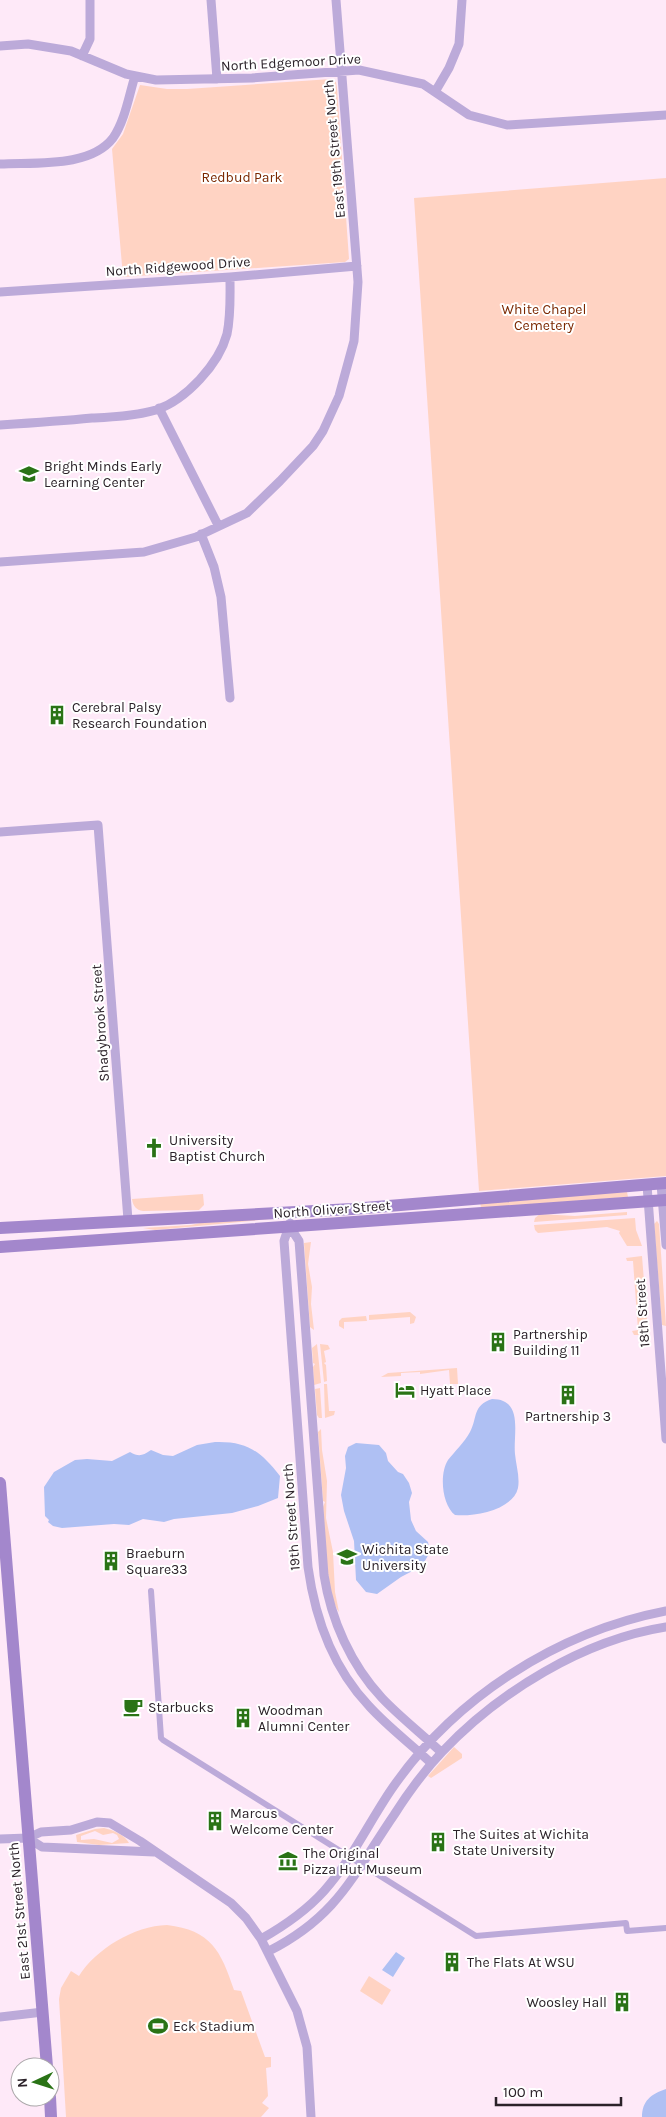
<svg xmlns="http://www.w3.org/2000/svg" width="666" height="2117" font-family="Karla,sans-serif">
<rect width="100%" height="100%" fill="#fee9f8"/>
<path fill="#ffd3c3" fill-rule="evenodd" d="M331,79L336,82L337,88L349,259L345,262L123,277L112,149L123,134L140,85L167,89H187Z
M666,178V1176L479,1191L414,198Z
M627,1192L628,1197L481,1208L480,1202Z
M203,1194L204,1205L199,1210L143,1211C136,1210 133,1206 132,1199Z
M627,1212V1215L534,1222L535,1218L540,1214L575,1216Z
M635,1218L636,1230L642,1246H627L619,1233L620,1231L607,1227L538,1233L535,1230L534,1225Z
M271,1219L155,1230L143,1228L191,1225L209,1221Z
M657,1221L659,1224L666,1326L662,1325L654,1224Z
M311,1242L308,1264L312,1287L311,1304L314,1330L310,1327L304,1243Z
M642,1256L648,1332L645,1335H634L632,1331L638,1330L633,1261H627L626,1258Z
M410,1312L416,1317L414,1323L410,1324V1317L369,1320V1315Z
M366,1316L367,1321L344,1322V1329L339,1326V1321L342,1318Z
M317,1344L321,1383L314,1385L313,1367L315,1364L313,1363L312,1348Z
M320,1344L328,1345L330,1349L324,1351L326,1362L324,1363L326,1365L327,1381L324,1382Z
M457,1368L458,1384H450L449,1370L420,1374V1372L401,1373V1376L381,1377L388,1373Z
M324,1384H327L329,1411H335L334,1415L325,1418Z
M320,1388L322,1418H319L317,1415L315,1389Z
M321,1429L322,1450L327,1481L326,1518L333,1552L335,1592L339,1612C326,1596 325,1530 323,1507L325,1502L323,1501L318,1432Z
M454,1747L462,1754V1758L431,1778L428,1776Z
M104,1828C113,1830 125,1835 129,1843L99,1845L77,1842L76,1835L95,1829ZM95,1831L103,1835L113,1833L117,1835L119,1839L112,1843L94,1839L81,1840V1836Z
M167,1925C211,1930 221,1951 234,1990L241,1991L265,2057H271V2067L266,2068L268,2096L262,2103L269,2108L261,2117H66L59,1999L61,1988L71,1971L79,1976C96,1949 134,1926 167,1925Z
M369,1976L391,1990L382,2005L360,1991Z"/>
<path fill="#afc0f3" d="M492,1399C524,1399 513,1434 515,1454C516,1465 520,1477 518,1488C513,1510 474,1517 455,1515C442,1505 439,1474 448,1460C455,1451 464,1443 470,1432C478,1417 472,1406 492,1399Z
M215,1442C248,1441 261,1452 280,1476L278,1498L258,1506L232,1513L174,1519L164,1522L143,1519L129,1525L114,1524L62,1528L53,1526L48,1522L49,1520L45,1516L44,1487L54,1472L75,1460L87,1459L112,1461L130,1452C139,1457 142,1456 151,1450L163,1455L173,1456L197,1445Z
M356,1443L379,1445L386,1453L388,1461L398,1472L403,1474L409,1483L412,1493L409,1502L411,1520L416,1531L428,1542L430,1552L422,1566L401,1577L377,1594L366,1592L356,1580L354,1541L344,1511L341,1495L346,1468L345,1456L348,1447Z
M396,1952L405,1958L393,1977L382,1970Z
M666,2089V2117H642C642,2101 651,2094 666,2089Z"/>
<g fill="none" stroke-linecap="round" stroke-linejoin="round">
<path stroke="#bcaad9" stroke-width="6" d="M151,1591L161,1738L163,1740L476,1936L626,1923L627,1931L666,1928"/>
<path stroke="#bcaad9" stroke-width="9" d="M211,0L217,79
M0,46L28,44L71,51L126,74L156,80L252,78L359,70L423,84L469,115L507,125L666,115
M82,56L90,39V0
M435,92L449,68L459,44L462,0
M0,164C35,162 90,168 113,138C125,121 129,95 135,76
M0,292L230,277L357,266
M159,408L218,525
M0,425C31,423 61,421 92,418C112,417 136,416 156,410C186,400 219,364 227,334C231,315 230,296 230,277
M201,534L214,567L221,597L230,698
M0,562L144,552L196,537L247,513L280,481L313,446L323,431L339,396L354,341L358,282L336,0
M0,832L98,825L128,1220
M661,1184L666,1245
M647,1185L666,1439
M290,1223L284,1241L308,1567C315,1618 333,1668 369,1706C388,1727 411,1744 431,1763
M290,1227L299,1241L324,1575C331,1620 351,1665 382,1698C400,1717 422,1734 441,1752
M28,1838L42,1847L154,1852
M0,1839L28,1838L41,1832L71,1830L97,1822L110,1823L140,1841L231,1903L246,1918L261,1939L297,2011L307,2047L311,2117
M261,1939C284,1926 306,1911 324,1891C351,1861 368,1824 391,1790C454,1698 557,1632 666,1611
M269,1951C338,1916 353,1875 394,1815C408,1793 424,1771 442,1752C499,1692 583,1640 666,1627
M0,2017L43,2012"/>
<path stroke="#a387cc" stroke-width="12" d="M0,1228L352,1209L666,1183
M0,1247L666,1200
M0,1483L47,2067
M50,2097L51,2117"/>
</g>
<defs>
<symbol id="school-bare" viewBox="-9 -9 18 18"><path d="M0-5L7-2L0 1L-7-2ZM-4 1L0 2.5L4 1V4Q0 6-4 4Z" fill="#2a7316" stroke="#fff" stroke-width="2.5" paint-order="stroke"/></symbol>
<symbol id="building-bare" viewBox="-9 -9 18 18"><path d="M-4-6H4V6H1V3H-1V6H-4ZM-2.5-4.3h1.7v1.8h-1.7ZM.8-4.3h1.7v1.8H.8ZM-2.5-1h1.7V.8h-1.7ZM.8-1h1.7V.8H.8Z" fill="#2a7316" stroke="#fff" stroke-width="2.5" paint-order="stroke"/></symbol>
<symbol id="church-bare" viewBox="-9 -9 18 18"><path d="M-1.2-6h2.4v3.5h3.3v2.4h-3.3V6h-2.4V-.1h-3.3v-2.4h3.3Z" fill="#2a7316" stroke="#fff" stroke-width="2.5" paint-order="stroke"/></symbol>
<symbol id="hotel-bare" viewBox="-9 -9 18 18"><path d="M-6-4.5h1.5V1H6V5H4.5V3h-9V5H-6ZM-4 0a1.8 1.8 0 1 1 3.6 0ZM.5 0V-2.5h3Q6-2.5 6 0Z" fill="#2a7316" stroke="#fff" stroke-width="2.5" paint-order="stroke"/></symbol>
<symbol id="university-bare" viewBox="-9 -9 18 18"><path d="M0-5L7-2L0 1L-7-2ZM-4 1L0 2.5L4 1V4Q0 6-4 4Z" fill="#2a7316" stroke="#fff" stroke-width="2.5" paint-order="stroke"/></symbol>
<symbol id="cafe-bare" viewBox="-9 -9 18 18"><path d="M-5.5-4.5H6V0H3Q3 3.5 0 3.5H-2.5Q-5.5 3.5-5.5 0ZM3-3.2v2h1.7v-2ZM-6 4.5H4V6H-6Z" fill="#2a7316" stroke="#fff" stroke-width="2.5" paint-order="stroke"/></symbol>
<symbol id="museum-bare" viewBox="-9 -9 18 18"><path d="M0-6L6-3V-2H-6V-3ZM-5-1h2V3h-2ZM-1-1h2V3h-2ZM3-1h2V3H3ZM-6 4H6V6H-6Z" fill="#2a7316" stroke="#fff" stroke-width="2.5" paint-order="stroke"/></symbol>
<symbol id="stadium-bare" viewBox="-9 -9 18 18"><path d="M0-5a6.5 5 0 1 0 0 10a6.5 5 0 1 0 0-10ZM-3.5-1.8h7v3.6h-7Z" fill="#2a7316" stroke="#fff" stroke-width="2.5" paint-order="stroke"/></symbol>
</defs>
<g fill-rule="evenodd">
<use href="#school-bare" x="15" y="460" width="28" height="28"/>
<use href="#building-bare" x="43" y="701" width="28" height="28"/>
<use href="#church-bare" x="140" y="1134" width="28" height="28"/>
<use href="#building-bare" x="484" y="1328" width="28" height="28"/>
<use href="#hotel-bare" x="391" y="1376" width="28" height="28"/>
<use href="#building-bare" x="554" y="1381" width="28" height="28"/>
<use href="#university-bare" x="333" y="1543" width="28" height="28"/>
<use href="#building-bare" x="97" y="1547" width="28" height="28"/>
<use href="#cafe-bare" x="119" y="1693" width="28" height="28"/>
<use href="#building-bare" x="229" y="1704" width="28" height="28"/>
<use href="#building-bare" x="201" y="1807" width="28" height="28"/>
<use href="#building-bare" x="424" y="1828" width="28" height="28"/>
<use href="#museum-bare" x="274" y="1847" width="28" height="28"/>
<use href="#building-bare" x="438" y="1948" width="28" height="28"/>
<use href="#building-bare" x="608" y="1988" width="28" height="28"/>
<use href="#stadium-bare" x="144" y="2012" width="28" height="28"/>
</g>
<g text-anchor="middle" stroke-width="4" stroke-linejoin="round" paint-order="stroke">
<g font-size="14" fill="#2b2229" stroke="#fff">
<text transform="translate(291 62) rotate(-3)" y="5">North Edgemoor Drive</text>
<text transform="translate(334 149) rotate(-95)" y="5">East 19th Street North</text>
<text transform="translate(178 266) rotate(-4)" y="5">North Ridgewood Drive</text>
<text transform="translate(100 1023) rotate(-94)" y="5">Shadybrook Street</text>
<text transform="translate(332 1209) rotate(-4)" y="5">North Oliver Street</text>
<text transform="translate(642 1313) rotate(-94)" y="5">18th Street</text>
<text transform="translate(291 1517) rotate(-94)" y="5">19th Street North</text>
<text transform="translate(19 1911) rotate(-95)" y="5">East 21st Street North</text>
</g>
<g font-size="14" fill="#7b2800" stroke="#fff">
<text x="242" y="182">Redbud Park</text>
<text x="544" y="314">White Chapel<tspan x="544" dy="16">Cemetery</tspan></text>
</g>
<g font-size="14" fill="#2b2229" stroke="#fff" text-anchor="start">
<text x="44" y="471">Bright Minds Early<tspan x="44" dy="16">Learning Center</tspan></text>
<text x="72" y="712">Cerebral Palsy<tspan x="72" dy="16">Research Foundation</tspan></text>
<text x="169" y="1145">University<tspan x="169" dy="16">Baptist Church</tspan></text>
<text x="513" y="1339">Partnership<tspan x="513" dy="16">Building 11</tspan></text>
<text x="420" y="1395">Hyatt Place</text>
<text x="568" y="1421" text-anchor="middle">Partnership 3</text>
<text x="362" y="1554">Wichita State<tspan x="362" dy="16">University</tspan></text>
<text x="126" y="1558">Braeburn<tspan x="126" dy="16">Square33</tspan></text>
<text x="148" y="1712">Starbucks</text>
<text x="258" y="1715">Woodman<tspan x="258" dy="16">Alumni Center</tspan></text>
<text x="230" y="1818">Marcus<tspan x="230" dy="16">Welcome Center</tspan></text>
<text x="453" y="1839">The Suites at Wichita<tspan x="453" dy="16">State University</tspan></text>
<text x="303" y="1858">The Original<tspan x="303" dy="16">Pizza Hut Museum</tspan></text>
<text x="467" y="1967">The Flats At WSU</text>
<text x="607" y="2007" text-anchor="end">Woosley Hall</text>
<text x="173" y="2031">Eck Stadium</text>
</g>
</g>
<g transform="translate(35 2082) rotate(266)"><circle r="24" fill="#ffffff" stroke="#aaa7a9"/>
<path d="M0-4L9 19L0 12L-9 19Z" fill="#2a7316"/>
<text y="-8" font-size="14" font-weight="bold" text-anchor="middle" fill="#2b2229">N</text>
</g>
<path d="M496 2097v8h125v-8" fill="none" stroke="#2b2229" stroke-width="2.5"/>
<text x="503" y="2097" font-size="15" fill="#2b2229" stroke="#ffffff" stroke-width="4" paint-order="stroke">100 m</text>
</svg>
